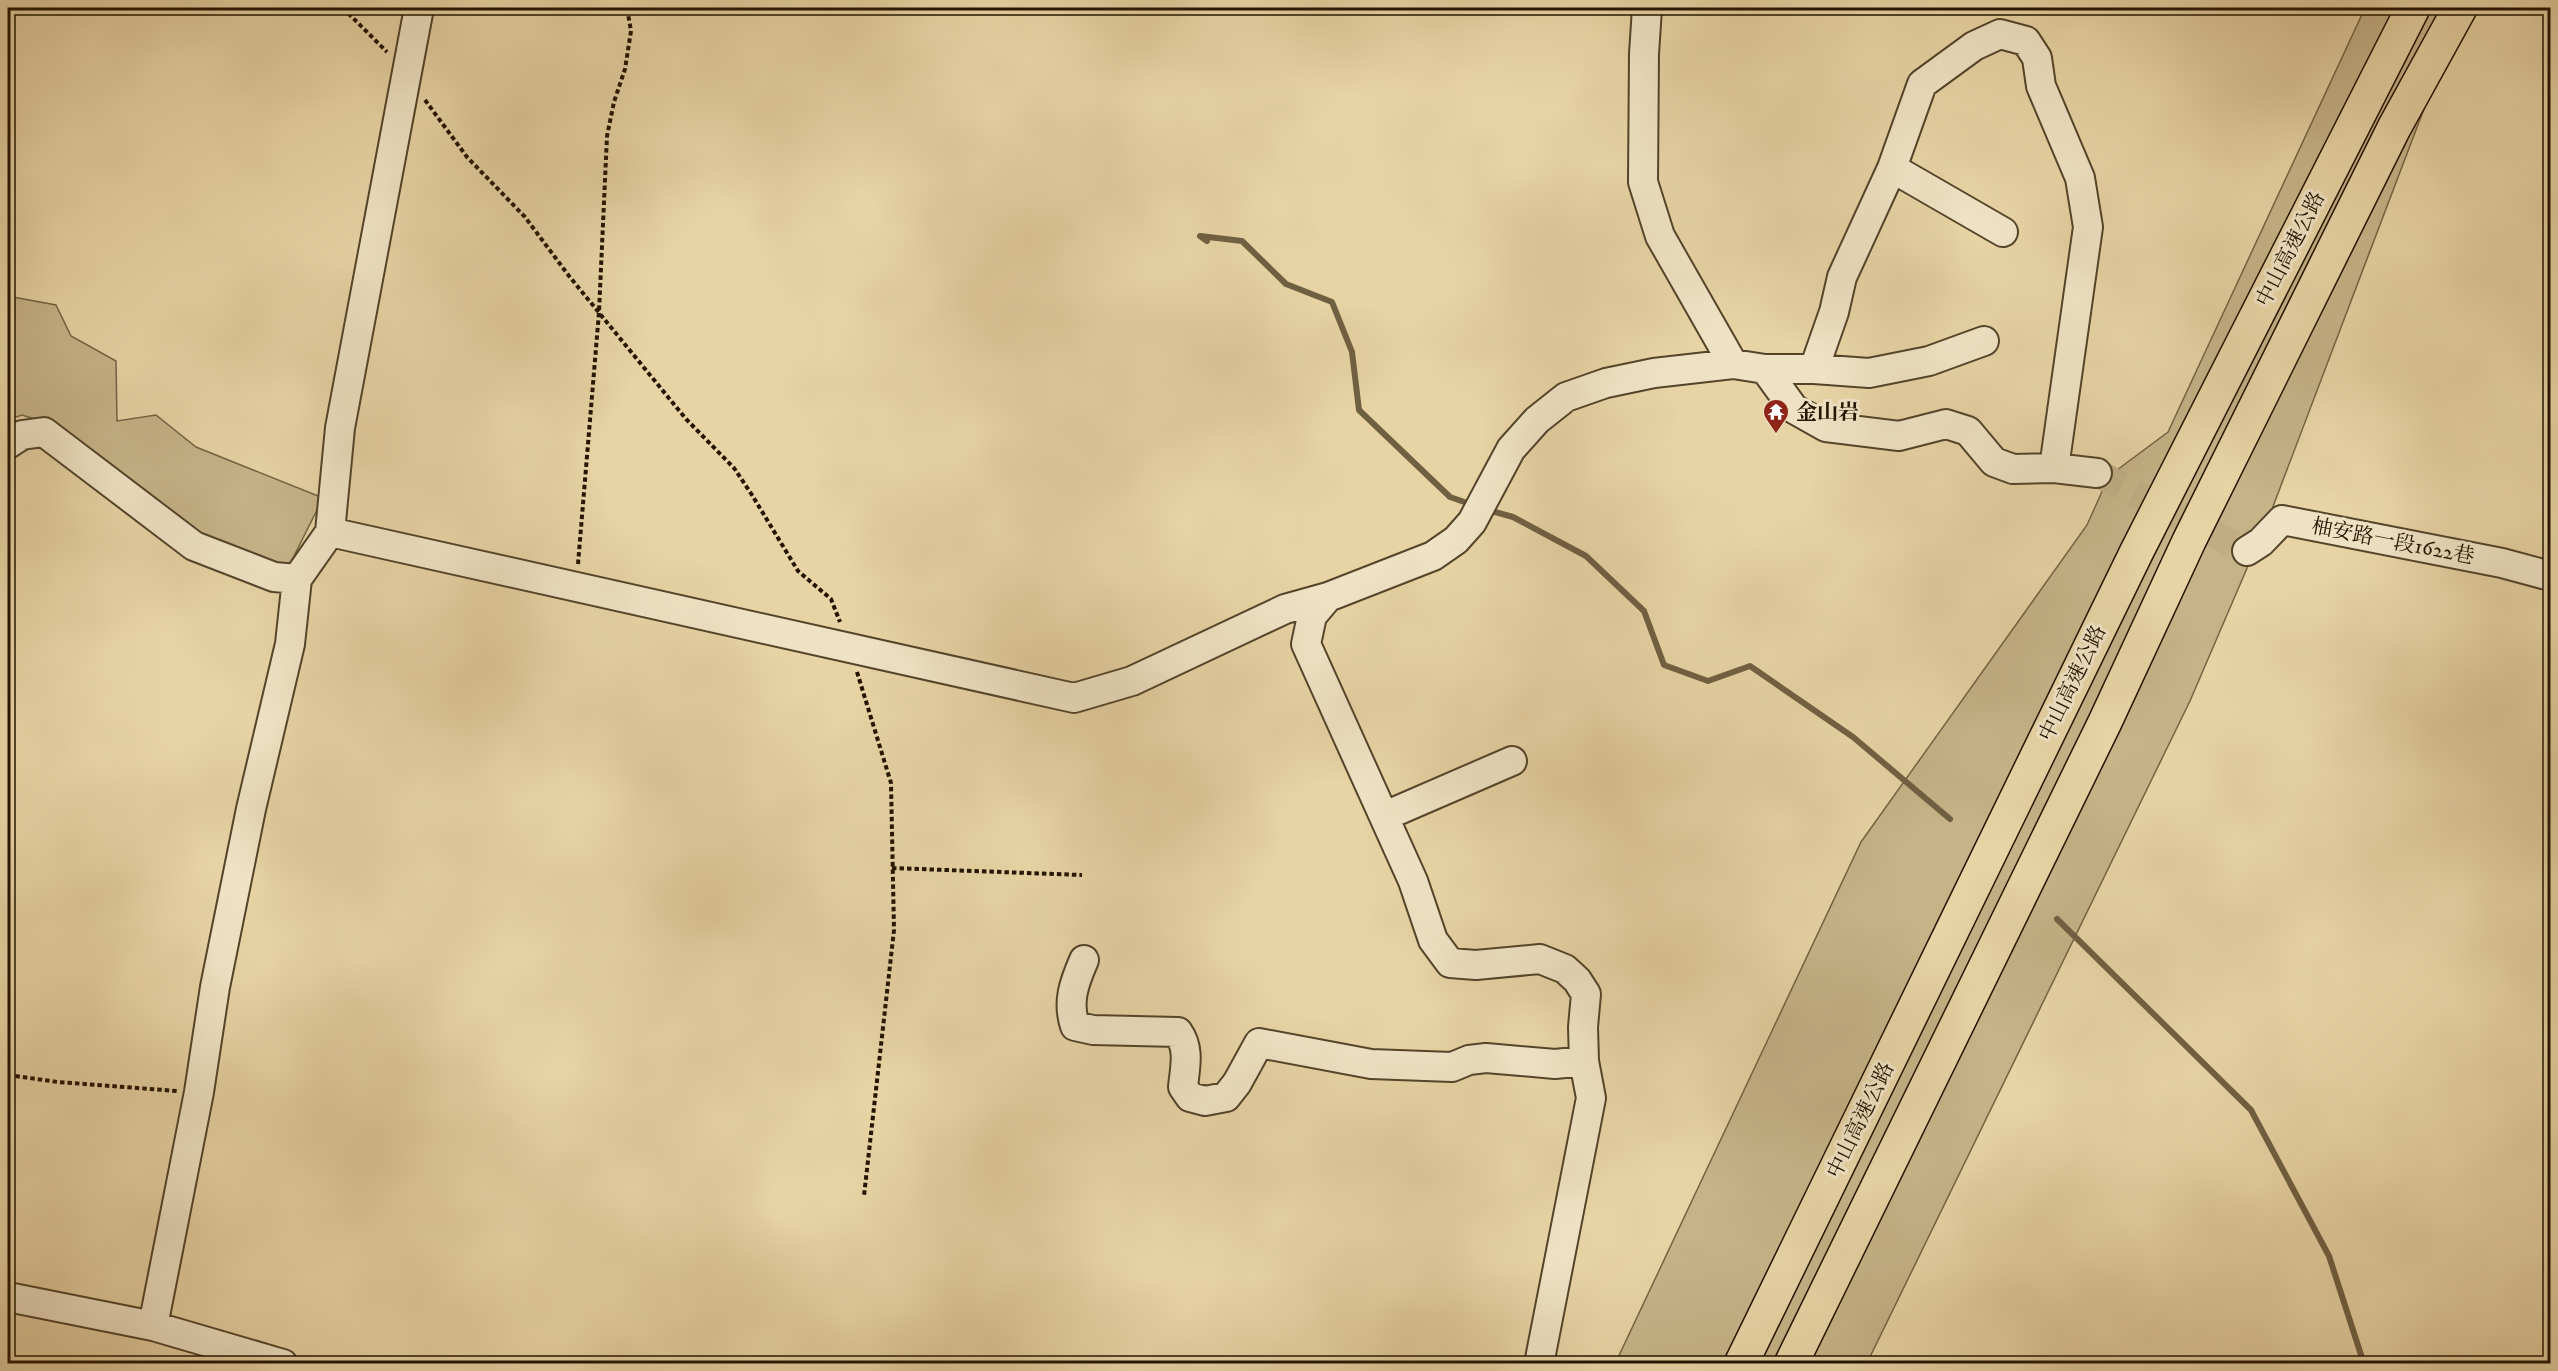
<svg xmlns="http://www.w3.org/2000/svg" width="2558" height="1371" font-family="'IM FELL DW Pica','Noto Serif TC',serif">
<rect width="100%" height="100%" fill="#e7d3a4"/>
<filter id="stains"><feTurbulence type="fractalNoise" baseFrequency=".00333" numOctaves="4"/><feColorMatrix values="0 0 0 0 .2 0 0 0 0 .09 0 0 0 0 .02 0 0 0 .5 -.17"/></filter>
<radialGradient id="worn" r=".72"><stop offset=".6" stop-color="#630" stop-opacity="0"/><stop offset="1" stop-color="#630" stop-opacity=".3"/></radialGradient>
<path fill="#c6b388" stroke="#746444" stroke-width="1.5" d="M2365,8H2479L2427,101L2269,517L2190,701L1867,1363L1615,1364L1861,842L2087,525L2109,476L2168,432Z
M8,293L13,297L56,305L71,336L116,361L117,421L156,415L196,447L323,498L288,568L185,528L47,423L22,415L8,420Z"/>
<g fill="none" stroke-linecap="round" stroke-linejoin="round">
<path stroke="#706042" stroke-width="6" d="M1207,241L1200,236L1242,241L1286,284L1332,302L1352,352L1359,410L1450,497L1473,505
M1488,510L1513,517L1586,556L1644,611L1664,665L1708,681L1750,666L1853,737L1950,819
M2057,919L2251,1110L2329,1256L2364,1364"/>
<path stroke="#c0ad83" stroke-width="28" stroke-dasharray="28 14" stroke-linecap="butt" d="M2097,473L2247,551"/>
<defs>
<path id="minor" d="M1647,8L1644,54L1643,182L1660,236L1733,364
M1892,168L2003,232
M1765,369L1794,409L1826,427L1899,436L1946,424L1968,431L1994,462L2013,469L2054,468
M1814,369L1834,312L1842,277L1892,168L1922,84L1974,46L2000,34L2026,41L2037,58L2041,86L2080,178L2088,227L2054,468L2097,473
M8,444L22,435L44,432L194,546L274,577L297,579
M330,532L340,428L419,8
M2247,551L2261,542L2282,520L2502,563L2550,576
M1328,597L1312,616L1306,644L1413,881L1433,940L1450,963L1476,965L1540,959L1565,969L1577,980L1586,994L1583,1027L1584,1061L1591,1098L1539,1364
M1385,816L1512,761
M1084,960C1074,983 1067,1002 1075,1026L1093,1030L1178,1032C1190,1049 1185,1067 1183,1087L1190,1097L1205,1101L1226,1097L1237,1083L1259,1043L1371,1064L1452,1067L1469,1060L1486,1058L1555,1064L1584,1061
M8,1297L153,1326L283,1364
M153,1326L199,1092L215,987L251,809L290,644L297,579L330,532L1074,698L1132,681L1285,609L1328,597L1433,556L1456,540L1472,522L1511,449L1537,420L1566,397L1606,383L1654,373L1733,364L1765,369H1814L1869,373L1929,361L1984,341"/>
<path id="highway" d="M1741,1364L2137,551L2413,8
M1791,1364L2105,722L2189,541L2394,128L2460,8"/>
</defs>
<use href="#minor" stroke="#54442a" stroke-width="32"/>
<use href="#highway" stroke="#231401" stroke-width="36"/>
<path stroke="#231401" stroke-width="4" stroke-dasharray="4.5 3" stroke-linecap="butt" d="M343,8L387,52
M425,100L467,157L525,217L569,276L686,419L734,468L752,495L798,571L831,599L840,622
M578,564L599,312L607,136L614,102L625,69L631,31L627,8
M857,672L891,783L894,930L864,1196
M892,868L1082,875
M8,1075L58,1082L177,1091"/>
<use href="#minor" stroke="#efe2c4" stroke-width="28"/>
<use href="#highway" stroke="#e7d3a4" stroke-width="33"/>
</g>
<defs>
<symbol id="temple-pin" viewBox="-11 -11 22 30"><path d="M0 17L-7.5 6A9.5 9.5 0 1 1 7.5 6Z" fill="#8f2418" stroke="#efe2c4"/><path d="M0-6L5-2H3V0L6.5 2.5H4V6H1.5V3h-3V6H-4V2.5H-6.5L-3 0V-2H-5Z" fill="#fff"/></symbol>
</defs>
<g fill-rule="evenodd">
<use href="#temple-pin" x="1761" y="397" width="30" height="40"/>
</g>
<g text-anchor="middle" stroke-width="6" stroke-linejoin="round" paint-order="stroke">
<g font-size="21" fill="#231401" stroke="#efe2c4">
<text transform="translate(2290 249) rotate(-63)" y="7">中山高速公路</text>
<text transform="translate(2393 541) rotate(11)" y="7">柚安路一段1622巷</text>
<text transform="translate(2072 683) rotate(-64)" y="7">中山高速公路</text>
<text transform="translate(1860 1120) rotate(-64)" y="7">中山高速公路</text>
</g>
<g font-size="21" font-weight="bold" fill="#231401" stroke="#efe2c4" text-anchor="start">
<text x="1796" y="419">金山岩</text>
</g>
</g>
<rect width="2558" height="1371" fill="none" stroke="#e7d3a4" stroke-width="30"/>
<rect x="9" y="9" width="2540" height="1353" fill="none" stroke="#231401" stroke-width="3"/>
<rect x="15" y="15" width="2528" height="1341" fill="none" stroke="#231401" stroke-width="1.5"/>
<rect width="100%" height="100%" filter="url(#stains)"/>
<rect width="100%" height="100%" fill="url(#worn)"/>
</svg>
